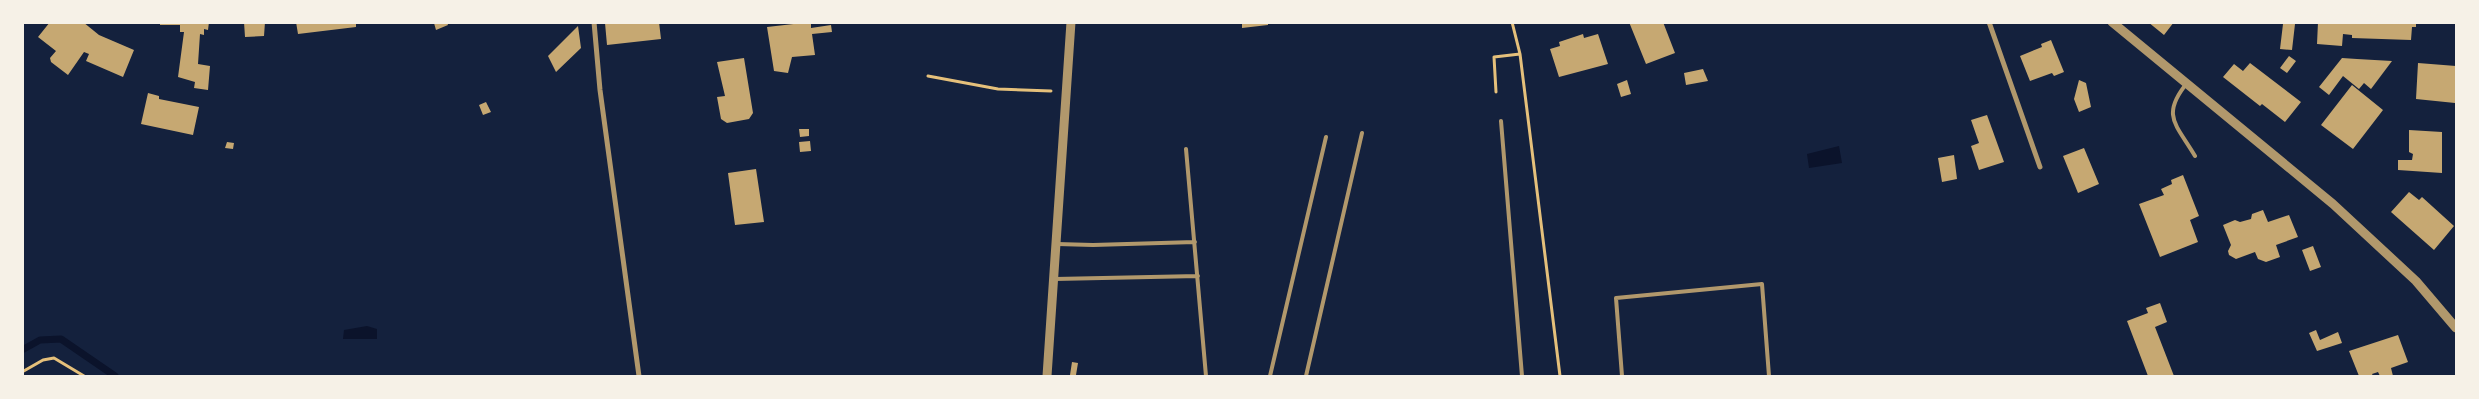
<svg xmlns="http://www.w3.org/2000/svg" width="2479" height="399" font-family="'PT Sans Narrow',sans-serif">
<rect width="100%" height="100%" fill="#14213d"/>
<path fill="#0b132b" d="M1839,146L1842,163L1809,168L1807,154Z
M367,326L377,329V339H343L344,330Z"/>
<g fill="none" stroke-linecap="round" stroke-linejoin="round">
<path stroke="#0b132b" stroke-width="7" d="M22,350L40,340L61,339L115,376"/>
</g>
<path fill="#c6a872" d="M50,22H83L99,35L134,50L123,77L86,61L89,54L84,52L68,75L51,62L50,58L56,51L38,37Z
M160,22H209L208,30L204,29V35L200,34L198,64L210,66L208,90L194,88L195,82L178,77L184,32H180V25H160Z
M244,22H265L264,36L245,37Z
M296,22H360V24H356V27L298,34Z
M447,22L448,25L436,30L434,23Z
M659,22L661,39L607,45L605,23Z
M811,22V28L831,25L832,32L812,34L815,55L792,57L788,73L774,71L767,27Z
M1242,22H1268V25L1242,28Z
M1629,22H1663L1675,53L1646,64Z
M2148,22H2174L2164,35Z
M2318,22H2416V27H2412L2411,40L2352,38V35L2343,34L2342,46L2317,44Z
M2283,24H2295L2292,50L2280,49Z
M578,26L581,48L556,72L548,56Z
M1583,34L1584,38L1598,34L1608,64L1559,77L1550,49L1560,46L1559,42Z
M2051,40L2064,72L2054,76L2052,73L2030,81L2020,56L2042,47L2041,44Z
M2289,56L2296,61L2287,73L2280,68Z
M744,58L753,113L749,119L727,123L721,119L717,97L725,96L717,62Z
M2342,58L2357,59L2392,61L2371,89L2364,83L2359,89L2343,76L2329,95L2319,87Z
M2250,63L2301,102L2285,122L2262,104L2260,106L2223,77L2234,64L2243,71Z
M2418,63L2456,66L2455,103L2416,99Z
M1703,69L1708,81L1686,85L1684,73Z
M1627,80L1631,94L1621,97L1617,84Z
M2079,80L2086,83L2091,107L2079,112L2074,99Z
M2352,85L2383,110L2353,149L2321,125Z
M148,93L159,96V99L199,107L193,135L141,124Z
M486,102L491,112L483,115L479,105Z
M1987,115L2004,162L1979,170L1971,146L1979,143L1971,120Z
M799,129H809V136L800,137Z
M2409,130L2442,132V173L2398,170V160H2412L2413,154L2409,152Z
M810,141L811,151L800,152L799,142Z
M227,142L234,143L233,149L225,148Z
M2084,148L2099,184L2078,193L2063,156Z
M1954,155L1957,179L1942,182L1938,158Z
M756,169L764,222L735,225L728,173Z
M2183,175L2199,216L2190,220L2198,242L2160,257L2139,204L2164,195L2161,189L2172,184L2171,180Z
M2409,192L2419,200L2422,197L2454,226L2434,250L2391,212Z
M2263,210L2268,222L2289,215L2298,237L2276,245L2280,257L2266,262L2258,259L2255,252L2236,259L2229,255L2228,251L2231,245L2223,225L2235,220L2240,222L2251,219L2252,214Z
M2313,246L2321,267L2310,271L2302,250Z
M2160,303L2167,322L2155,327L2174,376H2148L2127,321L2148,313L2146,308Z
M2316,330L2320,340L2338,332L2342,343L2317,351L2309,333Z
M2398,335L2408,362L2391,368L2393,376H2380L2378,372L2372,374L2373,376H2359L2349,351Z
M1072,362L1078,363L1076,375H1070Z"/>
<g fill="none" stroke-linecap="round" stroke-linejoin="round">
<path stroke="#e5c07b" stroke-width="3" d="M1512,22L1520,54L1560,376
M928,76L998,89L1051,91
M1496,92L1494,57L1520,54
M22,372L43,360L54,358L84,376"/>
<path stroke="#b1986c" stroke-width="4" d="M2187,83C2160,116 2177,125 2195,156
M1501,121L1522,376
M1186,149L1206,376
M1057,244L1093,245L1195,242
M1055,279L1198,276
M1270,376L1326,137
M1306,376L1362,133
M1622,376L1616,298L1762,284L1769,376"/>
<path stroke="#b1986c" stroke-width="5" d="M594,22L600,90L639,376
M1989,22L2040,167"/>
<path stroke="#b1986c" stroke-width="9" d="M2112,22L2333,204L2416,281L2456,328
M1047,376L1071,22"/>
</g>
<rect width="2479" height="399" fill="none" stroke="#f6f1e7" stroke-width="48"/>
</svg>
